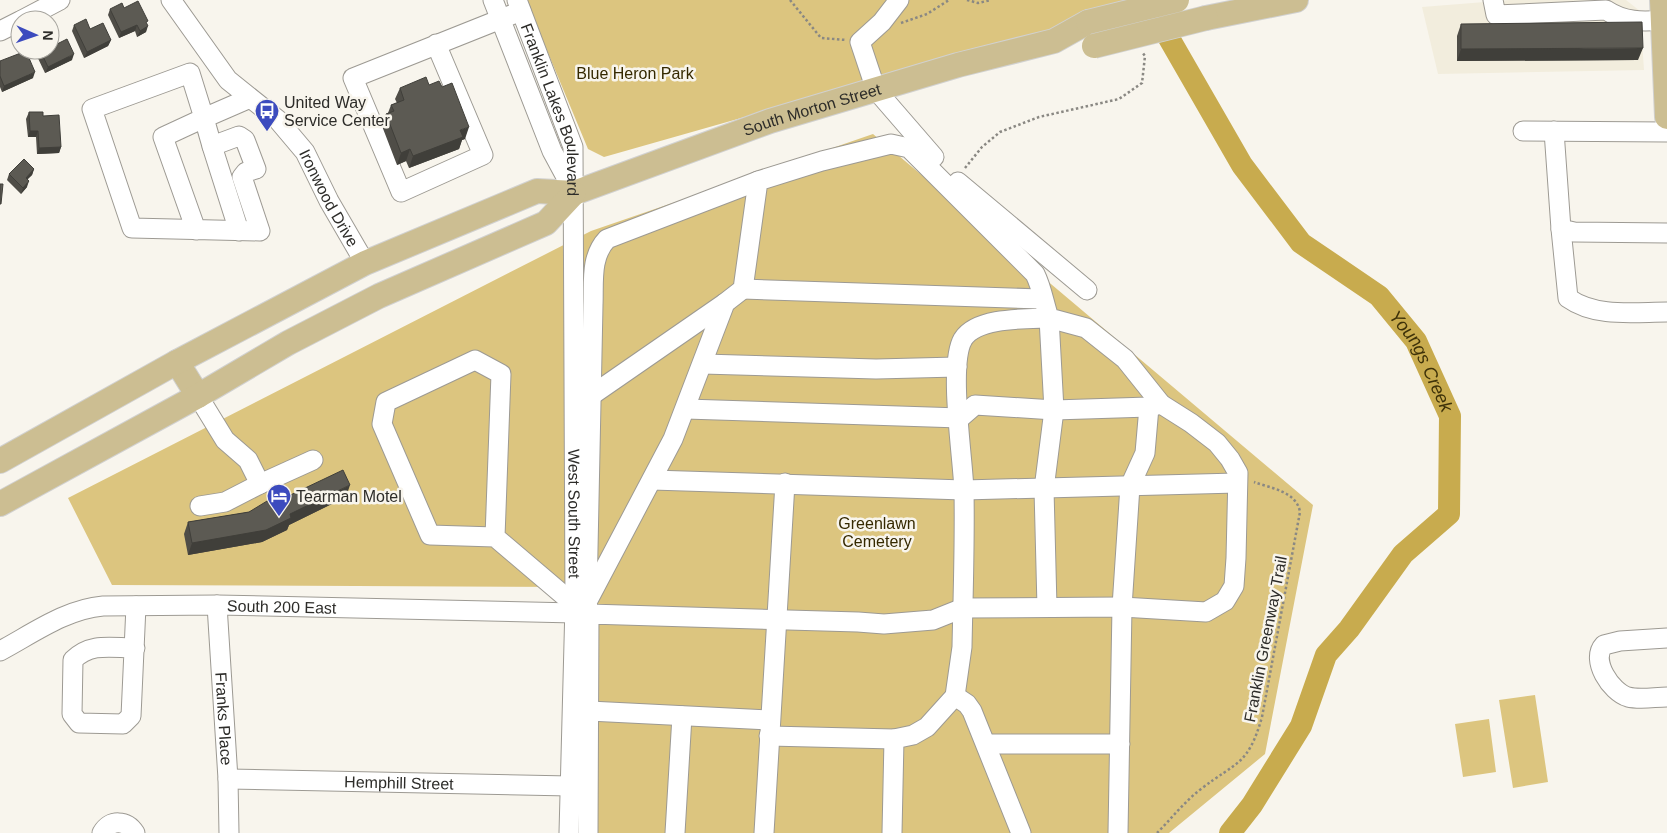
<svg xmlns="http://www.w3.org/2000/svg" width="1667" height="833" font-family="Helvetica,sans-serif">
<rect width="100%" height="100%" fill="#f8f5ed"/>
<path fill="#f2eddd" d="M1510,0H1626L1640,11L1644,70L1438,74L1422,7Z"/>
<path fill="#dcc57f" d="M526,0H1157L604,157L588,149Z
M873,134L1313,505L1265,754L1169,833H580L581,587L112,585L68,498L591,231Z
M1535,695L1548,782L1513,788L1499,700Z
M1489,719L1496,772L1463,777L1455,724Z"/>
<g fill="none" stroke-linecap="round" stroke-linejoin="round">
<path stroke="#c8ab4e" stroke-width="22" id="s1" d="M1147,0L1242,165L1301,243L1379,296L1416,341L1450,416L1449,514L1403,554L1349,629L1326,655L1301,726L1252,805L1230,833"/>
<defs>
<g id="minor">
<path id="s2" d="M171,0L228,80L278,120L305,152L329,201L365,263"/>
<path d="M493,0L552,151L573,190"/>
<path id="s3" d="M517,0L573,147L575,605L569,833"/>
<path d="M899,0L882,22L860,42L876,90L934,157"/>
<path d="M1493,0L1496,15L1606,10C1624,22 1642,22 1663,20"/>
<path d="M22,20L60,0"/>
<path d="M0,31L20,21"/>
<path d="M436,44L483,155L401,192L353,78L521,11"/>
<path d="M1523,131L1667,132"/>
<path d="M1554,131L1561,229L1574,232L1667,233"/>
<path d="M212,146L239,231"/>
<path d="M958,182L1087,290"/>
<path d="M1561,229L1568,298C1596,318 1635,312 1667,312"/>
<path d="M196,230L163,137L204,118L212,146L239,136L245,140L256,169L246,172L242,177L260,231L132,228L92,109L190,73L204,118L250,98"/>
<path d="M743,289L1042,299"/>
<path d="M703,364L876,369L957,367"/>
<path d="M592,395L725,303"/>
<path d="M198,396L225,440L248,460L260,484L313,460"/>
<path d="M686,409L960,418L975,405L1054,410L1149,407L1161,404"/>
<path d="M652,480L964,490L1237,483"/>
<path d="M200,506L225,502L260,484"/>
<path d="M495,537L430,535L382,424L386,402L475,360L501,374L495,537L575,605"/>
<path d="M587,598L593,305C594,282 590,257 607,239L758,181"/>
<path id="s4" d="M217,605L228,779L229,833"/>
<path d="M1667,638L1620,641L1604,645C1590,660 1611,692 1628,697C1640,700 1655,697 1667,697"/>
<path d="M135,648C112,648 91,642 73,660L72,714L79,723L123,724L131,716L136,606"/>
<path id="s5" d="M0,651C32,634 66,609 103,606L217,605L575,613L589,614L858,622L884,624L933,620L963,608L1122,607L1206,612L1225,601L1234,586L1236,558L1238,473L1230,459L1217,443L1191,423L1161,404L1125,359L1086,328L1049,318C1044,303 1042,288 1035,274L909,148L891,144L822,161L758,181L743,289L725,303L673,439L587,602L589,614L588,833"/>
<path d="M955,696L967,704L972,711L1021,833"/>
<path d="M589,711L770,720"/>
<path d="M769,736L894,739"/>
<path d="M986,744H1120"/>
<path id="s6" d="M228,779L570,786"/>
<path d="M102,833C110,819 127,820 135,833"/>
<path d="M675,833L682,716"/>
<path d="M764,833L785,483"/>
<path d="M892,833L894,739L913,735L927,727L955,696L962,647C963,595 965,543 964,491C963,458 948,364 963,339C977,317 1026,319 1049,318L1054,410L1044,489L1047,607"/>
<path d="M1118,833L1122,607L1130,486L1145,453L1149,407"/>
</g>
<g id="major">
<path d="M1662,0L1667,117"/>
<path d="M1206,18L1296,0"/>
<path d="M177,362L198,396"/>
<path id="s7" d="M0,461L177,362L365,263L537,191L574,193L770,121L958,65L1054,41L1088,22"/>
<path d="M0,504L198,396L288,343L379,296L546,223L574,193"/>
</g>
</defs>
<use href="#minor" stroke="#9d9a93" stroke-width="21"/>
<use href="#major" stroke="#d1d1d0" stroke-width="26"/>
<path stroke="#8a8883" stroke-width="2.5" stroke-dasharray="2.5 2.5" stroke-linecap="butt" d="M790,0L821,38L846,40
M967,0L978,3L991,0
M901,23L927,14L949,0
M965,168L982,147L1000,132L1039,117L1119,99L1142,83L1145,56L1142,52
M1157,833C1171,819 1185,801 1201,789C1237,761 1248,766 1262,717L1300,512C1297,492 1271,488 1254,482"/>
<use href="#minor" stroke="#fff" stroke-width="19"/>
<use href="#major" stroke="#ccbe92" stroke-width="24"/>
<defs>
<path id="major-bridge" d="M1088,22L1177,0
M1094,46L1206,18"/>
</defs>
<use href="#major-bridge" stroke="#d1d1d0" stroke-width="26" stroke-linecap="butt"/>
<use href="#major-bridge" stroke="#ccbe92" stroke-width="24"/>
</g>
<path fill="#4f4d47" d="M124,8L147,24L146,32L137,37L135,31L119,38L108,15L110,9Z
M1461,24L1638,60L1457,61V36Z
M74,25L90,29L111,40L108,46L84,58L72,31Z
M57,44L72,60L45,73L34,50H50Z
M0,61L33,78L2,92L0,87Z
M429,85L465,139L462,140L459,149L409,168L406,161L397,165L382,126L386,114L388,113L391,105L397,103L395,99L400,88Z
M29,112L43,116L61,147L59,153L37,154L36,137H28L26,119Z
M34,169L32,175L27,179V187L21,194L7,180L9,174Z
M346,497L289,525L287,530L262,542L188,555L184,534L188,522L249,512L282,499Z"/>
<path fill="#403f3a" d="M137,25L135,31L119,38L121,32Z
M148,26L146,32L137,37L140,31Z
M111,40L108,46L84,58L87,52Z
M1643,48L1638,60L1457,61L1461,49Z
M74,54L72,60L45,73L48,67Z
M35,72L33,78L2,92L4,86Z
M469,127L465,139L462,140L459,149L409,168L413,156L460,130Z
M30,131H38L36,137H28Z
M61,147L59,153L37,154L39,148Z
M410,149L406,161L397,165L401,153Z
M34,169L32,175L23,184L26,178Z
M29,181L27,187L21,194L23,188Z
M350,485L346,497L289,525L287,530L262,542L188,555L192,543L290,514Z"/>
<path fill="#5c5a53" stroke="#403f3a" d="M138,1L148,21L146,22L148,26L140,31L137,25L121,32L110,9L122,3L124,8Z
M86,19L90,29L103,23L111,40L87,52L74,25Z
M1642,22L1643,48L1461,49V24Z
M52,35L57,44L67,39L74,54L48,67L40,50H50V36Z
M26,51L35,72L4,86L0,76V61Z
M426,77L429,85L439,81L442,87L452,83L469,127L460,130L463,137L413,156L410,149L401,153L386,114L394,111L391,105L404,100L400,88Z
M29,112H43V116L59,115L61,147L39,148L38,131H30Z
M24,159L34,169L26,178L29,181L23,188L9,174Z
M0,184H3L1,204H0Z
M343,470L350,485L290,514L291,518L266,530L192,543L188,522L249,512L277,495L282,499Z"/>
<defs>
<symbol id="bus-pin" viewBox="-11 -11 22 30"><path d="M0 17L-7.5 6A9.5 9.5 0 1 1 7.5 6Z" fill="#3c4bbe" stroke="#f8f5ed"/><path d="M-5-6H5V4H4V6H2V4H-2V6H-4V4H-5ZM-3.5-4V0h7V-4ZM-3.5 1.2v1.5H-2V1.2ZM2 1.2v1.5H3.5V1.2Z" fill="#fff"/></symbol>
<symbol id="hotel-pin" viewBox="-11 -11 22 30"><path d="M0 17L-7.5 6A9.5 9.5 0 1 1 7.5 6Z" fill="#3c4bbe" stroke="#f8f5ed"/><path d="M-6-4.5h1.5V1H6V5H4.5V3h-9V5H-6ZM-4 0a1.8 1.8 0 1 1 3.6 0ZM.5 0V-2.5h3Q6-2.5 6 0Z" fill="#fff"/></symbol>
</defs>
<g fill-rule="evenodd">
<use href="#bus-pin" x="253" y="97" width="28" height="38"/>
<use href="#hotel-pin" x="265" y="482" width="28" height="38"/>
</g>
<g text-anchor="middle" stroke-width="5" stroke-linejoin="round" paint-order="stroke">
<g font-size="16" fill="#352900" stroke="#f8f5ed">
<text x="635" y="79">Blue Heron Park</text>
<text x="877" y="529">Greenlawn<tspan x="877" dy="18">Cemetery</tspan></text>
</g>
<g font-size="16" fill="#2d2c29" stroke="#f8f5ed">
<text dy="6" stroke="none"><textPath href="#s3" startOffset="116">Franklin Lakes Boulevard</textPath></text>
<text dy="6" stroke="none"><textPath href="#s7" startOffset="891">South Morton Street</textPath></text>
<text dy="6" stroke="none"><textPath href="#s2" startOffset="256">Ironwood Drive</textPath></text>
<text dy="6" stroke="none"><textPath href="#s3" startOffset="524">West South Street</textPath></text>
<text dy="6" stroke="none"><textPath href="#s5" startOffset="292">South 200 East</textPath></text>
<text transform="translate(1265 639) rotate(-79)" y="6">Franklin Greenway Trail</text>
<text dy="6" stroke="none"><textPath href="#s4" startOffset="114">Franks Place</textPath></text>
<text dy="6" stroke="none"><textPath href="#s6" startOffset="171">Hemphill Street</textPath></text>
</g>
<g font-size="16" fill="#2d2c29" stroke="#f8f5ed" text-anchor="start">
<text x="284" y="108">United Way<tspan x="284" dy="18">Service Center</tspan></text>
<text x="296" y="502">Tearman Motel</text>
</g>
<g font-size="18" font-style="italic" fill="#3e3209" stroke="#f8f5ed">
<text dy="6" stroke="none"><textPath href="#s1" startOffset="461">Youngs Creek</textPath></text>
</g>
</g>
<g transform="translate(35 35) rotate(92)"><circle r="24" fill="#f8f5ed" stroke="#a7a59f"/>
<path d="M0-4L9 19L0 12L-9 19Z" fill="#3c4bbe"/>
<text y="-8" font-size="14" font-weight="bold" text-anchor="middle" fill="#2d2c29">N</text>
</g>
</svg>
